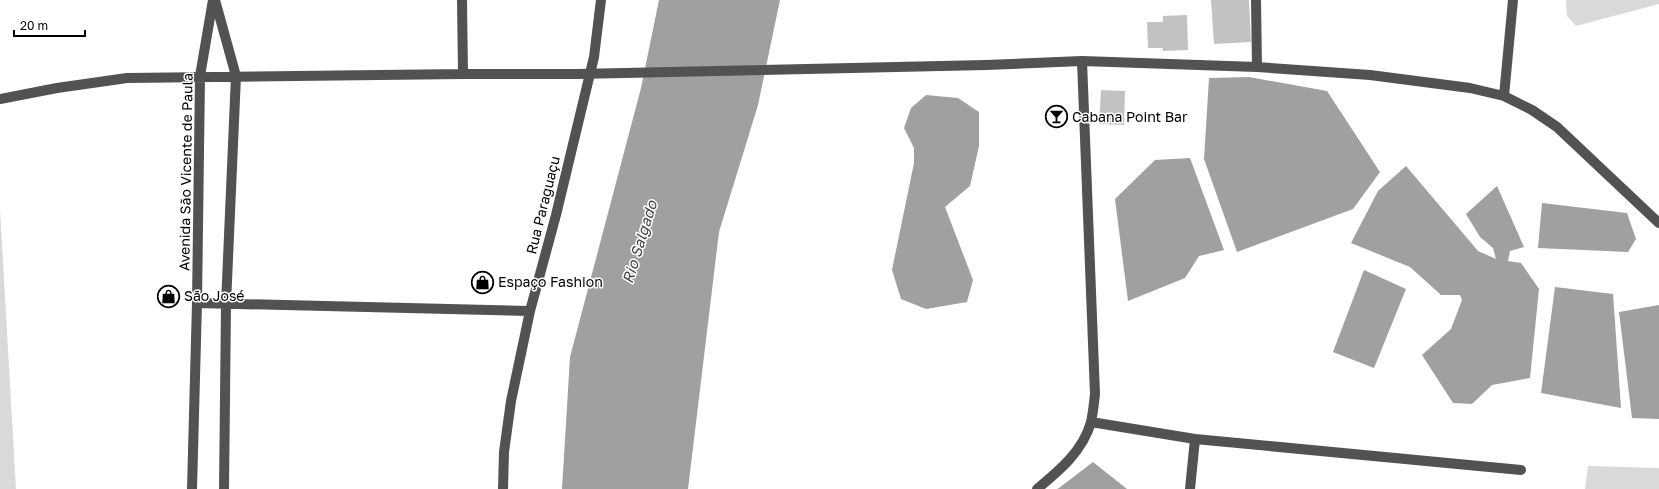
<svg xmlns="http://www.w3.org/2000/svg" width="1659" height="489" font-family="'Golos Text',sans-serif">
<rect width="100%" height="100%" fill="#fff"/>
<path fill="#d9d9d9" d="M1566,0H1659V4L1576,26L1567,16Z
M0,210L16,489H0Z
M1588,466L1659,468V489H1585Z"/>
<path fill="#a0a0a0" d="M659,0H780L758,105L719,232L688,489H562L570,357L641,88Z
M1249,77L1327,91L1380,172L1353,209L1237,252L1204,159L1209,78Z
M926,95L958,98L979,112V146L970,186L945,207L973,280L967,302L926,309L901,299L892,270L914,163V148L904,128L911,108Z
M1190,158L1224,250L1199,256L1185,278L1128,301L1115,199L1155,160Z
M1406,166L1478,251L1496,259L1493,248L1480,237L1466,214L1497,186L1524,247L1510,251L1508,261L1521,263L1539,289L1530,378L1492,385L1472,404L1453,403L1422,355L1451,329L1462,300L1460,295H1441L1410,267L1351,243L1378,191Z
M1542,203L1627,213L1636,239L1628,252L1538,248Z
M1364,270L1406,289L1374,368L1333,352Z
M1555,287L1613,294L1621,408L1541,393Z
M1659,305V419L1632,418L1619,312Z
M1093,462L1127,489H1057L1059,488Z"/>
<path fill="#c2c2c2" d="M1211,0H1249L1251,42L1214,44Z
M1187,15L1188,50L1163,51V48H1148L1147,22H1163V16Z
M1101,90L1125,91L1124,125L1099,124Z"/>
<g fill="none" stroke-linecap="round" stroke-linejoin="round">
<path stroke="#525252" stroke-width="10" d="M215,0L236,76L226,304L224,489
M462,0L463,74
M1256,0L1257,67
M986,65L1082,61L1257,67L1370,75L1470,88L1504,96L1532,110L1557,127L1659,223
M1504,96L1513,0
M0,99L57,88L127,78L463,74H577
M197,303L530,311
M1091,422L1195,439L1521,470
M192,489L197,303L200,76L213,0
M503,489L504,452L511,401L530,311L556,215L594,57L601,0
M1037,489C1059,471 1083,451 1091,422C1093,413 1094,403 1095,394L1082,61
M1190,489L1195,439"/>
<path stroke="#525252" stroke-width="10" d="M577,74L986,65"/>
</g>
<defs>
<symbol id="bar-ring" viewBox="-11 -11 22 22"><circle r="9.5" fill="#fff" stroke="#000" stroke-width="1.5"/><path d="M-6-5H6L.8 .8V4.5H3.5V6h-7V4.5H-.8V.8Z" fill="#000"/></symbol>
<symbol id="shop-ring" viewBox="-11 -11 22 22"><circle r="9.5" fill="#fff" stroke="#000" stroke-width="1.5"/><path d="M-5-2.5h2.3a2.7 3.5 0 0 1 5.4 0H5L5.5 6h-11ZM-1.5-2.5h3a1.5 2.3 0 0 0-3 0Z" fill="#000"/></symbol>
</defs>
<g fill-rule="evenodd">
<use href="#bar-ring" x="1044" y="104" width="25" height="25"/>
<use href="#shop-ring" x="470" y="270" width="25" height="25"/>
<use href="#shop-ring" x="156" y="284" width="25" height="25"/>
</g>
<g text-anchor="middle" stroke-width="3" stroke-linejoin="round" paint-order="stroke">
<g font-size="14" fill="#000" stroke="#fff" text-anchor="start">
<text x="1072" y="122">Cabana Point Bar</text>
<text x="498" y="287">Espaço Fashion</text>
<text x="184" y="301">São José</text>
</g>
<g font-size="14" fill="#000" stroke="#fff">
<text transform="translate(186 172) rotate(-89)" y="5">Avenida São Vicente de Paula</text>
<text transform="translate(543 205) rotate(-76)" y="5">Rua Paraguaçu</text>
</g>
<g font-size="15" font-style="italic" fill="#414141" stroke="#fff">
<text transform="translate(640 242) rotate(-73)" y="5">Rio Salgado</text>
</g>
</g>
<path d="M14 30v6h71v-6" fill="none" stroke="#000000" stroke-width="2"/>
<text x="20" y="30" font-size="12" fill="#000000" stroke="#ffffff" stroke-width="3" paint-order="stroke">20 m</text>
</svg>
